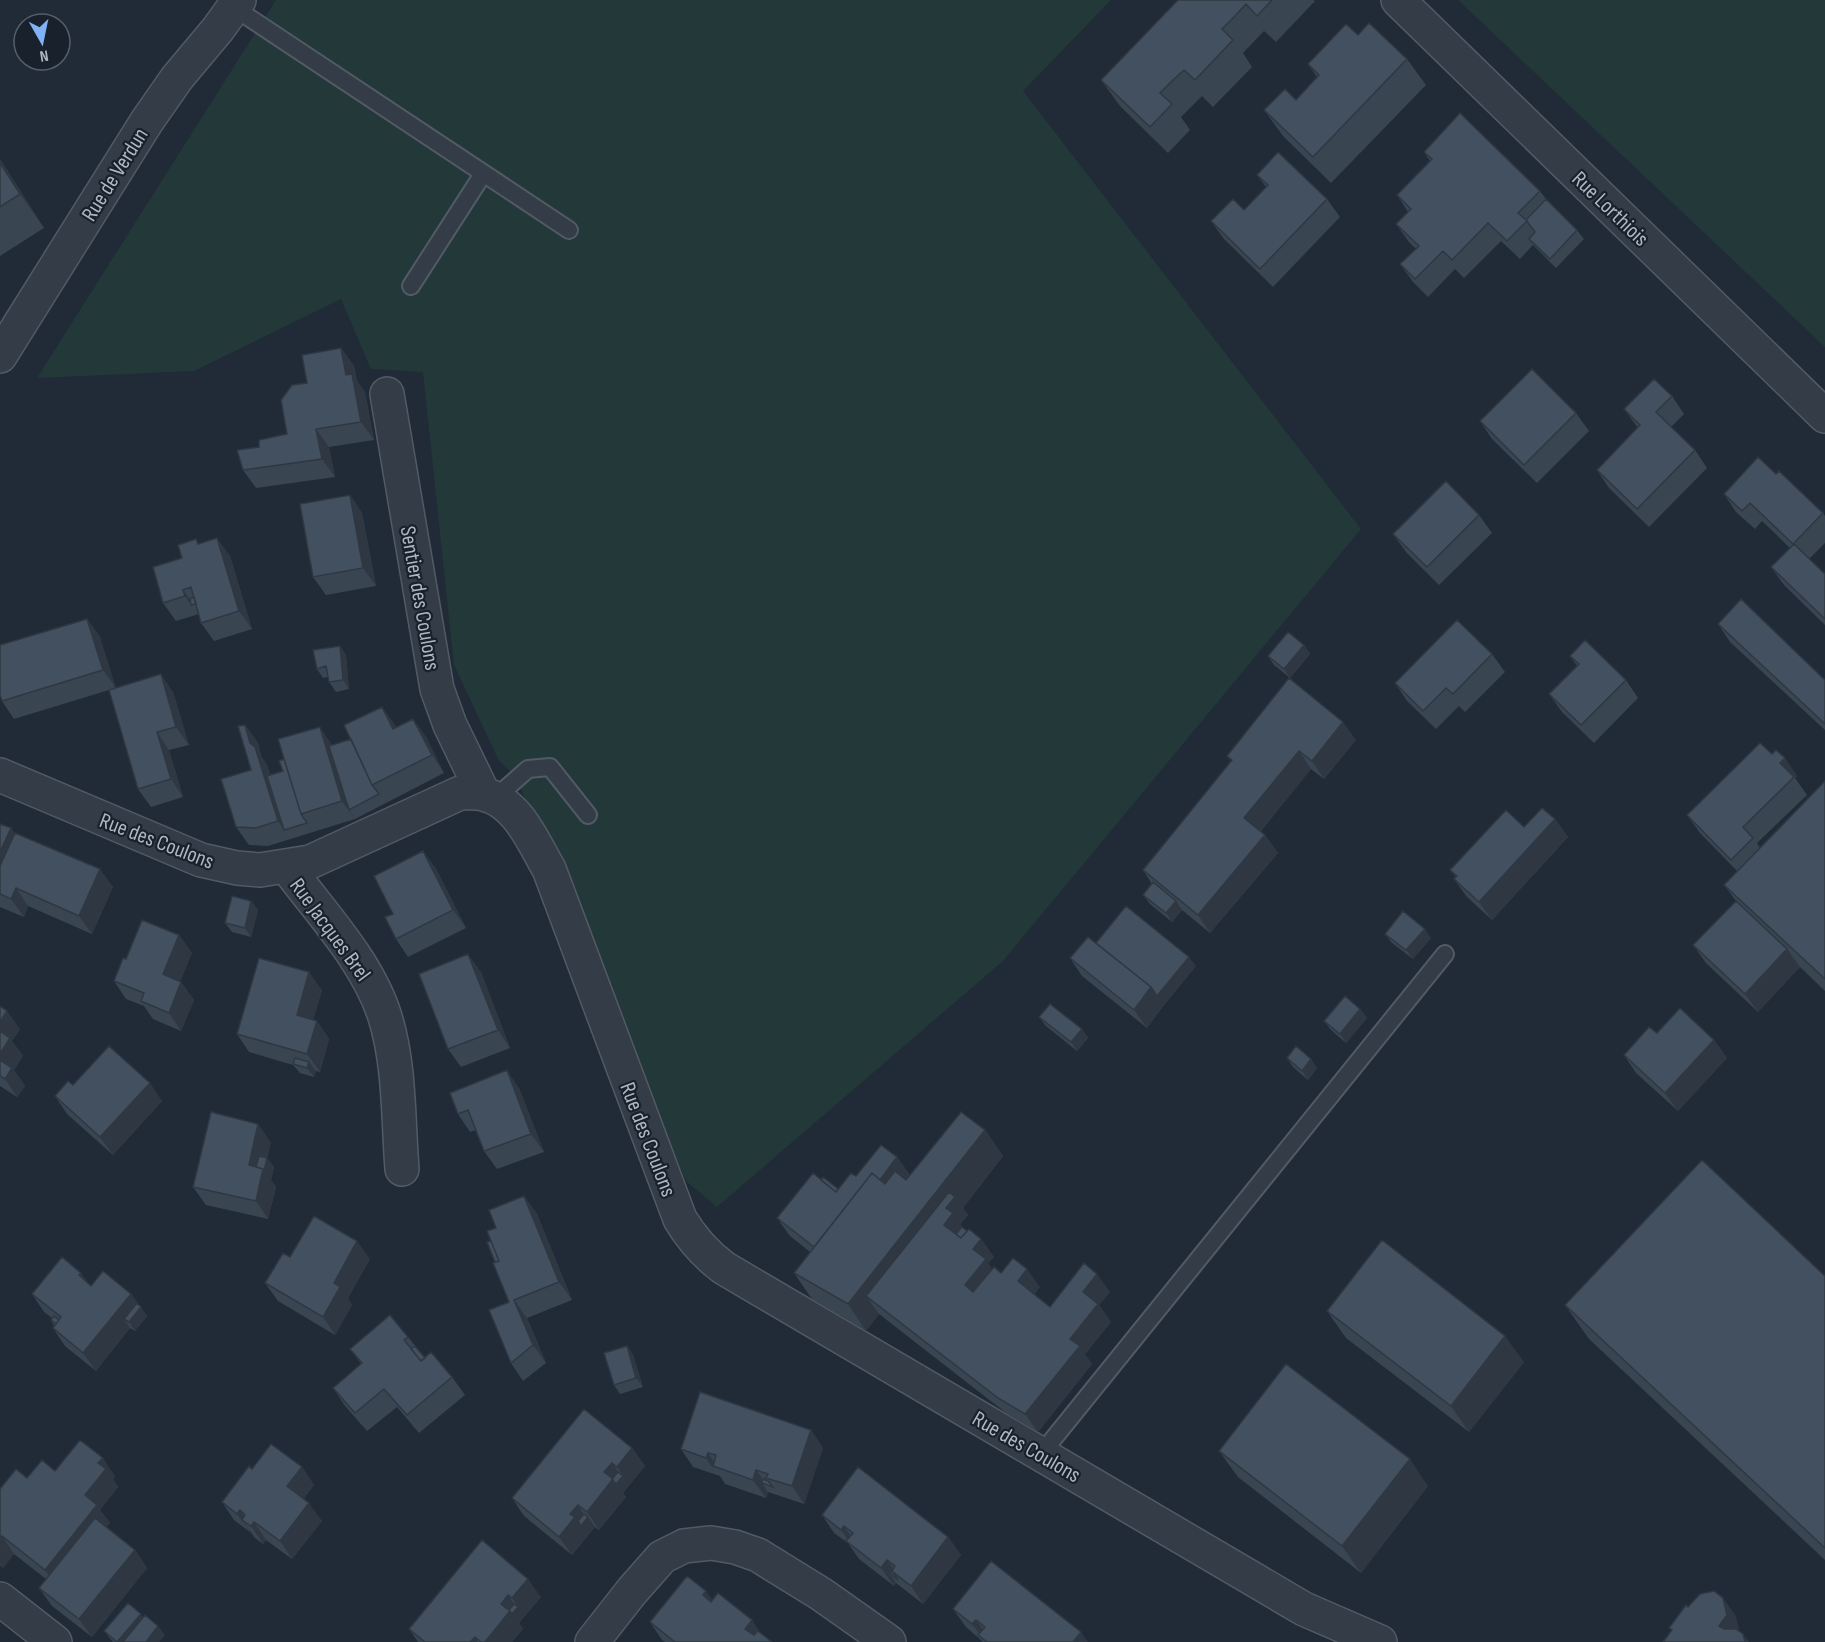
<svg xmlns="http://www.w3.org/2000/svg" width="1825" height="1642" font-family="'Sofia Sans Condensed',sans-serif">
<rect width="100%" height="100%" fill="#202b37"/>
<path fill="#233839" d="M276,0H1111L1023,91L1361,529L1003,961L717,1207L686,1181L516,777L499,761L454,665L423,372L371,369L341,299L194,371L37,378Z
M1458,0H1825V347Z"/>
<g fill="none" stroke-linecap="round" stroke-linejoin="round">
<defs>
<path id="service" d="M233,7L569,230
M411,286L483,174
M494,799L528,769L550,767L588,815
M1041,1454L1445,954"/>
<path id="minor" d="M1398,0L1825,416
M0,356L147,121L177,78L218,29L239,0
M387,394L437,689L450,725L483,793
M0,775L201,860L237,868L260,870L310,862L460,793C467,793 476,792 483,794C518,802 533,842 549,869L680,1219C692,1239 705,1254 724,1268L1304,1609L1380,1642
M287,867C321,913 368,962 385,1017C400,1065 398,1119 402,1169
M0,1599L55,1642
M592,1642L632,1591L662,1557L684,1546L711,1543L735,1547L758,1555L821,1594L889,1642"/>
</defs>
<use href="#service" stroke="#515a65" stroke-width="20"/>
<use href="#minor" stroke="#515a65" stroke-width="36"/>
<use href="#service" stroke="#343c48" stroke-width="16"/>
<use href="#minor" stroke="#343c48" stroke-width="33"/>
</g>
<path fill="#3a4552" d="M1178,0H1313L1315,1L1276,42L1264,31L1243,53L1252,67L1213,107L1202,96L1181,117L1190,130L1168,153L1120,106L1101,80Z
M1358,35L1407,59L1426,85L1331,183L1283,136L1264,110L1296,100L1317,77L1308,64Z
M1424,152L1540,191L1546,199L1577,230L1584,239L1556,268L1533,245L1520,259L1501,241L1464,278L1455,269L1428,297L1413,282L1400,264L1416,249L1409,242L1396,224L1408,212L1397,195L1430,161Z
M0,159L44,228L0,256Z
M1257,175L1327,199L1340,217L1273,287L1224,239L1211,221L1244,210L1266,187Z
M341,348L354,366L357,381L365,392L374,440L329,447L335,477L256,488L243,470L259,447L287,434L307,383Z
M1672,396L1684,414L1671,427L1695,450L1707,468L1649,527L1609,488L1597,470L1638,428L1624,409Z
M1576,413L1589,431L1537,483L1492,439L1480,421Z
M1776,474L1823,513L1825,516V543L1809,559L1825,574V625L1784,585L1771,567L1790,548L1762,521L1755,529L1736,512L1724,494Z
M350,495L362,513L376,586L326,595L313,577Z
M1479,515L1492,533L1439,585L1406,552L1393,534Z
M199,544L230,556L252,629L214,641L201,623L199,614L176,621L163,603L182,558Z
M87,619L100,637L115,688L173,692L189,745L169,750L183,797L151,807L138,789L109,690L14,719L2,701Z
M1718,624L1825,680V730L1730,642Z
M1304,645L1310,654L1290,678L1274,665L1268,656Z
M340,646L346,655L349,689L336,692L329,682L328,677L323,678L317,669Z
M1492,654L1505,672L1465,712L1459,706L1436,729L1407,701L1395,683Z
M1570,656L1626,680L1638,698L1594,743L1562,712L1549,694L1577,666Z
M382,707L396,727L413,719L426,737L444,773L355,819L268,846L249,845L236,827L251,770L245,725L258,743L261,756L267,765L270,775L283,771L332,745L351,739Z
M1356,740L1324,779L1311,769L1261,831L1265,835L1278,853L1210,933L1182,910L1172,922L1150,904L1143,895L1152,884L1143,870L1231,761L1227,756Z
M1785,758L1797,776L1795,778L1807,795L1757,843L1760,848L1825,781V991L1800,967L1758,1012L1706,963L1693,945L1736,901L1724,885L1737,871L1700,833L1687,815Z
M1555,819L1568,837L1492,920L1467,897L1454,879L1456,877L1450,870L1524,827Z
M0,824L11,828L15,834L113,887L92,934L28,906L24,917L0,907Z
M423,851L436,869L466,928L408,957L396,939L392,912Z
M251,901L258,910L251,937L232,932L225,923Z
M1385,934L1431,938L1413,959L1392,943Z
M179,935L192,953L180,981L194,1000L181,1031L153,1019L144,1006L126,999L114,981L126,959Z
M1096,943L1196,966L1164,1005L1147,1028L1082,976L1070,958Z
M481,972L510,1048L461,1067L448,1049Z
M322,990L313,1020L317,1021L329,1039L320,1072L316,1071L314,1077L300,1073L293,1065L249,1052L237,1034Z
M0,1006L20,1029L12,1041L23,1056L14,1070L25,1086L17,1097L0,1086Z
M1360,1009L1367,1018L1346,1043L1331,1030L1324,1021Z
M1039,1017L1082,1029L1088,1038L1077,1051L1046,1026Z
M1657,1033L1714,1040L1727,1058L1678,1111L1636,1073L1624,1055Z
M1287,1058L1317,1068L1308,1080L1293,1067Z
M73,1085L162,1101L113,1155L67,1114L55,1096Z
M519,1088L544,1152L497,1169L484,1151L476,1130L470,1132L458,1114Z
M985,1130L1003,1156L963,1208L968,1215L960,1224L964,1229L981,1239L994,1257L988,1263L992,1269L1040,1287L1034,1294L1050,1307L1110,1292L1099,1305L1111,1322L1085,1354L1092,1364L1038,1432L1010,1416L879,1314L866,1331L812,1299L794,1273L810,1252L790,1236L777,1218L821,1180L838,1189L856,1176L897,1157L910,1175L906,1180Z
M271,1142L267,1158L274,1167L271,1180L276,1187L268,1219L206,1205L193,1187Z
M524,1196L537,1214L572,1300L527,1318L546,1363L523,1381L511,1363L509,1302L496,1262L491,1241L496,1228Z
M290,1257L370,1259L348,1298L352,1305L335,1335L278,1301L265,1283Z
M1825,1276V1560L1589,1339L1565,1305Z
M89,1284L91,1286L131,1294L147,1316L135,1331L130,1328L96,1371L65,1346L53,1328L54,1326L51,1320L52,1318L44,1312L32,1294Z
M1327,1311L1524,1362L1469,1432L1346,1338Z
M408,1337L425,1358L452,1377L465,1395L419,1433L397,1407L367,1431L345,1406L333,1388L361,1364L350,1349Z
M627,1346L633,1355L643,1387L620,1394L614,1385Z
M811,1430L823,1448L804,1504L768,1492L766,1498L725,1484L720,1476L693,1467L681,1449Z
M632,1448L645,1466L623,1493L626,1497L599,1530L595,1527L572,1555L524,1516L512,1498Z
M1219,1451L1428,1486L1361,1573L1238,1477Z
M302,1467L314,1485L304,1498L322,1521L292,1559L266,1540L263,1544L255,1538L250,1531V1532L234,1520L222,1502L252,1469Z
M55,1471L115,1476L113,1479L118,1487L100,1510L110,1523L106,1527L135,1550L147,1568L92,1637L52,1606L39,1588L46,1579L14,1554L3,1568L0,1565V1489L27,1478Z
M822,1515L948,1537L961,1555L923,1604L896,1583L894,1586L859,1559L848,1543L834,1533Z
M482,1540L541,1597L519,1623L523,1629L512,1642H418L409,1629Z
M706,1591L712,1600L761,1633L772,1642H665L662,1640L650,1622Z
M953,1609L1088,1642H983L966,1627Z
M143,1617L165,1635L159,1642H113L104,1631Z"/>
<path fill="#2f3842" d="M0,159L44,228L20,194L0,163Z
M341,348L354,366L357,381L365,392L374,440L361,422L346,375Z
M316,429L329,447L335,477L322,459Z
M350,495L362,513L376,586L363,568Z
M217,538L230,556L252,629L239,611Z
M183,590L193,604L191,605L185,596Z
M87,619L100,637L116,688L103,670Z
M1304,645L1310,654L1290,678L1284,669Z
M340,646L346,655L349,689L343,680Z
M161,674L173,692L189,745L176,727Z
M382,707L395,725L406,747L393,729Z
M413,719L426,737L444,773L432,755Z
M1343,722L1356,740L1324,779L1312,761Z
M245,725L258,743L261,756L267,765L287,829L284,830L278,821L250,743Z
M320,727L332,745L352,808L349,810L355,819L342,801Z
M157,732L169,750L183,797L171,779Z
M1299,751L1311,769L1257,836L1244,818Z
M1785,758L1797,776L1795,778L1780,763Z
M1555,819L1568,837L1492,920L1479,902Z
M11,828L21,843L0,894V852Z
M1265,835L1278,853L1210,933L1198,915Z
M423,851L436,869L466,928L453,910Z
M100,869L113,887L92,934L79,916Z
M16,888L28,906L24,917L11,899Z
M251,901L258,910L251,937L245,928Z
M1176,901L1182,910L1172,922L1166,913Z
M1425,929L1431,938L1413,959L1406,950Z
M179,935L192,953L176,992L163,974Z
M1787,949L1800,967L1758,1012L1745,994Z
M468,954L481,972L510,1048L498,1030Z
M1189,957L1196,966L1164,1005L1147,1028L1134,1010L1151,987Z
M309,972L322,990L309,1033L297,1015Z
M181,982L194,1000L181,1031L169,1013Z
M1360,1009L1367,1018L1346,1043L1340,1034Z
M7,1011L20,1029L12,1041L23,1056L14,1070L25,1086L17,1097L5,1079L0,1062V1022Z
M317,1021L329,1039L320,1072L307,1054Z
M1082,1029L1088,1038L1077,1051L1071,1042Z
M1714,1040L1727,1058L1678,1111L1665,1093Z
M1311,1059L1317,1068L1308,1080L1302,1071Z
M309,1062L316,1071L314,1077L307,1068Z
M507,1070L519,1088L544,1152L531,1134Z
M150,1083L162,1101L113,1155L100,1137Z
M258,1124L271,1142L267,1158L274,1167L271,1180L276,1187L268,1219L256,1201L249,1165Z
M985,1130L1003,1156L963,1208L968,1215L960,1224L966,1231L866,1296L879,1314L866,1331L848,1304Z
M897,1157L910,1175L835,1271L822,1253Z
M524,1196L537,1214L572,1300L559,1282Z
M981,1239L994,1257L988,1263L998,1277L977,1303L965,1285L967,1247Z
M357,1241L370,1259L348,1298L352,1305L335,1335L323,1317L334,1283Z
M1027,1269L1040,1287L1031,1299L1013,1274Z
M81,1273L94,1291L79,1275Z
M1097,1274L1110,1292L1099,1305L1111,1322L1085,1354L1092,1364L1038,1432L1025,1414L1070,1339L1083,1292Z
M131,1294L147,1316L135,1331L129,1322L124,1319L130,1328L96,1371L83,1353Z
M514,1300L527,1318L546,1363L533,1345Z
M1505,1336L1524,1362L1469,1432L1451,1406Z
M627,1346L633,1355L643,1387L636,1378Z
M811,1430L823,1448L804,1504L792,1486Z
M632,1448L645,1466L623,1493L626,1497L599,1530L587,1512L604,1472L612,1463L622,1477L623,1476L617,1467Z
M708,1453L718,1468L713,1466L712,1467L706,1458Z
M103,1458L115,1476L113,1479L118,1487L100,1510L110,1523L57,1588L45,1570L85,1495L98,1463Z
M1410,1459L1428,1486L1361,1573L1342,1546Z
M302,1467L314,1485L300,1504L287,1486Z
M756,1470L767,1485L762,1483L768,1492L766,1498L753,1480Z
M309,1503L322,1521L292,1559L280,1541Z
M578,1505L587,1519L588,1517L595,1527L572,1555L559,1537L570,1514Z
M240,1510L251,1526L254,1522L266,1540L263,1544L251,1526L242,1520L250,1531V1532L237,1514Z
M844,1526L856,1544L847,1539L854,1548L841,1530Z
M2,1536L14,1554L3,1568L0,1563V1538Z
M948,1537L961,1555L923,1604L911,1586Z
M135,1550L147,1568L92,1637L79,1619Z
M887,1560L899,1577L892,1571L904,1589L898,1580L890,1573L896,1583L894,1586L881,1568Z
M528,1579L541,1597L519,1623L523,1629L512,1642H485L501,1604L508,1595L517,1608L518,1607L512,1598Z
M706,1591L718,1608L703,1595Z
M1723,1598L1736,1616L1740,1633L1733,1642L1719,1626Z
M141,1614L147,1623L131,1642H117Z
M752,1620L764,1638L761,1642L745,1629Z
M976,1620L989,1638L979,1633L972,1624Z
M158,1626L165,1635L159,1642H146Z
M1081,1632L1088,1642H1073Z
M1743,1634L1749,1642H1745Z
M475,1637L478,1642H470Z"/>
<path fill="#43505f" stroke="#2f3842" stroke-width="1.5" d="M1178,0H1272L1257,16L1246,4L1234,17L1222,29L1233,40L1195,80L1184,70L1172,81L1160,93L1172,104L1150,127L1101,80Z
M1369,23L1407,59L1313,157L1264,110L1285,89L1296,100L1319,75L1308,64L1346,24L1358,35Z
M1460,113L1540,191L1518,213L1527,221L1507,241L1488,223L1452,260L1443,251L1415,279L1400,264L1419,246L1396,224L1411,209L1397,195L1432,159L1424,152Z
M1278,152L1327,199L1260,269L1211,221L1233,199L1244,210L1268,185L1257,175Z
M0,163L20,194L0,207Z
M1546,199L1577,230L1550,259L1529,239L1535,232L1526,220Z
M341,348L346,375L352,374L361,422L316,429L322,459L243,470L237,450L259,447V440L287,434L281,400L292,385L307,383L302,355Z
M1532,369L1576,413L1524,465L1480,421Z
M1654,379L1672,396L1656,412L1695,450L1637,509L1597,470L1640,425L1624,409Z
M1758,457L1776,474L1779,471L1823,513L1793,544L1750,503L1742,511L1724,494Z
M1446,481L1479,515L1427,567L1393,534Z
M350,495L363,568L313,577L300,504Z
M217,538L239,611L201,623L191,587L183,590L185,596L163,603L153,567L182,558L178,545L196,539L198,544Z
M1794,544L1825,574V619L1771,567Z
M194,597L196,604L191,605L190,599Z
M1741,599L1825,680V724L1718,624Z
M87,619L103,670L2,701L0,695V645Z
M1457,620L1492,654L1453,694L1446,688L1423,711L1395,683Z
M1288,632L1304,645L1284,669L1268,656Z
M1585,640L1626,680L1581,725L1549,694L1579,664L1570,656Z
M340,646L343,680L329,682L326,666L317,669L313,650Z
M161,674L176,727L157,732L171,779L138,789L109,690Z
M1289,678L1343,722L1312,761L1299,751L1244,818L1265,835L1198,915L1143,870L1232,760L1227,756Z
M382,707L393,729L413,719L432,755L372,785L344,725Z
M245,725L250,743L255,747L278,821L256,828L236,827L221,779L251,770L238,726Z
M320,727L342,801L301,814L278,739Z
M351,739L372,785L379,794L349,810L329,746Z
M1760,743L1772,754L1776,750L1785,758L1780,763L1794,777L1743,827L1753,838L1731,860L1687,815Z
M284,759L301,814L307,823L284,830L267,776L283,771L279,761Z
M1825,781V979L1724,885Z
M1542,808L1555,819L1479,902L1454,879L1457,876L1450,870L1506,810L1524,827Z
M0,824L11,828L0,852Z
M15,833L100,869L79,916L16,888L11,899L0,894V866Z
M423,851L453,910L396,939L385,917L393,914L374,876Z
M1153,882L1176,901L1166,913L1143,895Z
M232,896L251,901L245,928L225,923Z
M1736,901L1787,949L1745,994L1693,945Z
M1126,906L1189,957L1157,996L1151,987L1096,943Z
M1403,911L1425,929L1406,950L1385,934Z
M142,920L179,935L163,974L181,982L169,1013L141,1001L144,993L114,981L123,958L126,959Z
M1088,937L1151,987L1134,1010L1070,958Z
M468,954L498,1030L448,1049L419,974Z
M259,958L309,972L297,1015L317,1021L307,1054L237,1034Z
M1345,996L1360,1009L1340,1034L1324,1021Z
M1050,1004L1082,1029L1071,1042L1039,1017Z
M0,1006L7,1011L0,1022Z
M1680,1008L1714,1040L1665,1093L1624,1055L1649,1027L1657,1033Z
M0,1031L10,1038L0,1054Z
M109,1046L150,1083L100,1137L55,1096L68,1081L73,1085Z
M1296,1046L1311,1059L1302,1071L1287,1058Z
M295,1058L309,1062L307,1068L293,1064Z
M0,1060L12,1068L5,1079L0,1076Z
M507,1070L531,1134L484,1151L468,1110L458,1114L450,1093Z
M211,1112L258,1124L249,1165L263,1169L256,1201L193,1187Z
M961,1112L985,1130L848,1304L794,1273L872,1173L885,1184L895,1171L906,1180Z
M881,1145L897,1157L880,1180L872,1173L814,1247L777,1218L813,1173L836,1192L851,1173L856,1176Z
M259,1156L267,1158L264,1171L263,1169L256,1167Z
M1702,1160L1825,1276V1548L1565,1305Z
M823,1177L838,1189L836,1192L821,1180Z
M949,1192L955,1197L946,1208L953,1213L944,1225L961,1238L969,1229L981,1239L973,1249L986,1259L965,1285L973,1292L994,1267L1001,1273L1013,1258L1027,1269L1018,1281L1050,1307L1084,1263L1097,1274L1083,1292L1098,1304L1070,1339L1080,1346L1025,1414L998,1398L866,1296Z
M524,1196L559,1282L514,1300L533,1345L511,1363L489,1310L509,1302L493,1263L499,1261L487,1231L496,1228L489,1210Z
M314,1216L357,1241L334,1283L340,1287L323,1317L265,1283L283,1253L290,1257Z
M962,1227L967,1231L961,1238L956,1234Z
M1382,1240L1505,1336L1451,1406L1327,1311Z
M491,1241L499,1261L495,1262L487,1242Z
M62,1257L81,1273L79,1275L91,1286L103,1271L131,1294L83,1353L53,1328L61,1317L32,1294Z
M137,1303L141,1307L129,1322L124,1319Z
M390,1315L408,1337L404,1340L421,1361L431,1352L452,1377L407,1415L384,1389L355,1413L333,1388L362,1363L350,1349Z
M54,1316L59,1320L56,1324L51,1320Z
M415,1346L425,1358L421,1361L411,1349Z
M627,1346L636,1378L614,1385L604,1353Z
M1286,1364L1410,1459L1342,1546L1219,1451Z
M700,1392L811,1430L792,1486L766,1478L768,1474L756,1470L753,1480L713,1466L716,1455L708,1453L706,1458L681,1449Z
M584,1409L632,1448L617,1467L612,1463L604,1472L613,1479L587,1512L578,1505L570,1514L575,1517L559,1537L512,1498Z
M80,1440L103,1458L98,1463L106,1469L85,1495L97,1505L45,1570L2,1536L0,1538V1489L16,1469L27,1478L42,1460L55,1471Z
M271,1444L302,1467L287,1486L309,1503L280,1541L254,1522L251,1526L242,1520L245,1515L240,1510L237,1514L222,1502L249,1466L252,1469Z
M858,1467L948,1537L911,1586L892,1571L895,1566L887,1560L881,1568L846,1541L853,1533L844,1526L841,1530L822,1515Z
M618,1472L623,1476L616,1484L612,1479Z
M763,1479L768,1481L773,1487L762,1483Z
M584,1514L588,1517L581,1526L578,1521Z
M95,1518L135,1550L79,1619L39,1588Z
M482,1540L528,1579L512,1598L508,1595L501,1604L510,1611L485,1642H481L475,1637L470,1642H425L409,1629Z
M991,1561L1081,1632L1073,1642H987L978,1635L985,1627L976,1620L972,1624L953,1609Z
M892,1571L898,1580L890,1573Z
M687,1576L706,1591L703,1595L711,1602L718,1593L752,1620L745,1629L754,1635L758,1631L772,1642H675L650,1622Z
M1714,1591L1723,1598L1727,1615L1719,1626L1724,1629H1736L1743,1634L1745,1642H1663L1672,1630L1669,1628L1686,1605L1688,1607L1700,1594Z
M128,1603L141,1614L117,1642L104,1631Z
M514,1604L518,1607L512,1614L509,1610Z
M145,1615L158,1626L146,1642H123Z"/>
<g text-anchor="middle" stroke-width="4.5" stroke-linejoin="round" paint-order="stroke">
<g font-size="22" fill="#aeb7c4" stroke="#19222c">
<text transform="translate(114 174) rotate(-58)" y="8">Rue de Verdun</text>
<text transform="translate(1611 208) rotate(44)" y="8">Rue Lorthiois</text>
<text transform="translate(421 598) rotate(80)" y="8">Sentier des Coulons</text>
<text transform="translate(157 840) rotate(21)" y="8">Rue des Coulons</text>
<text transform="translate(331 929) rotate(54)" y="8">Rue Jacques Brel</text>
<text transform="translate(649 1139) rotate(69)" y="8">Rue des Coulons</text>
<text transform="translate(1027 1446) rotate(30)" y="8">Rue des Coulons</text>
</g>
</g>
<g transform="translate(42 42) rotate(171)"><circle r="28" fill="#19222c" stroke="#555e69" stroke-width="1.5"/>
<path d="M0-4.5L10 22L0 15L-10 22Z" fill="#80b2f7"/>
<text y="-9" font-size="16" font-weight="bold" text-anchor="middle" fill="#aeb7c4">N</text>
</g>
</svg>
